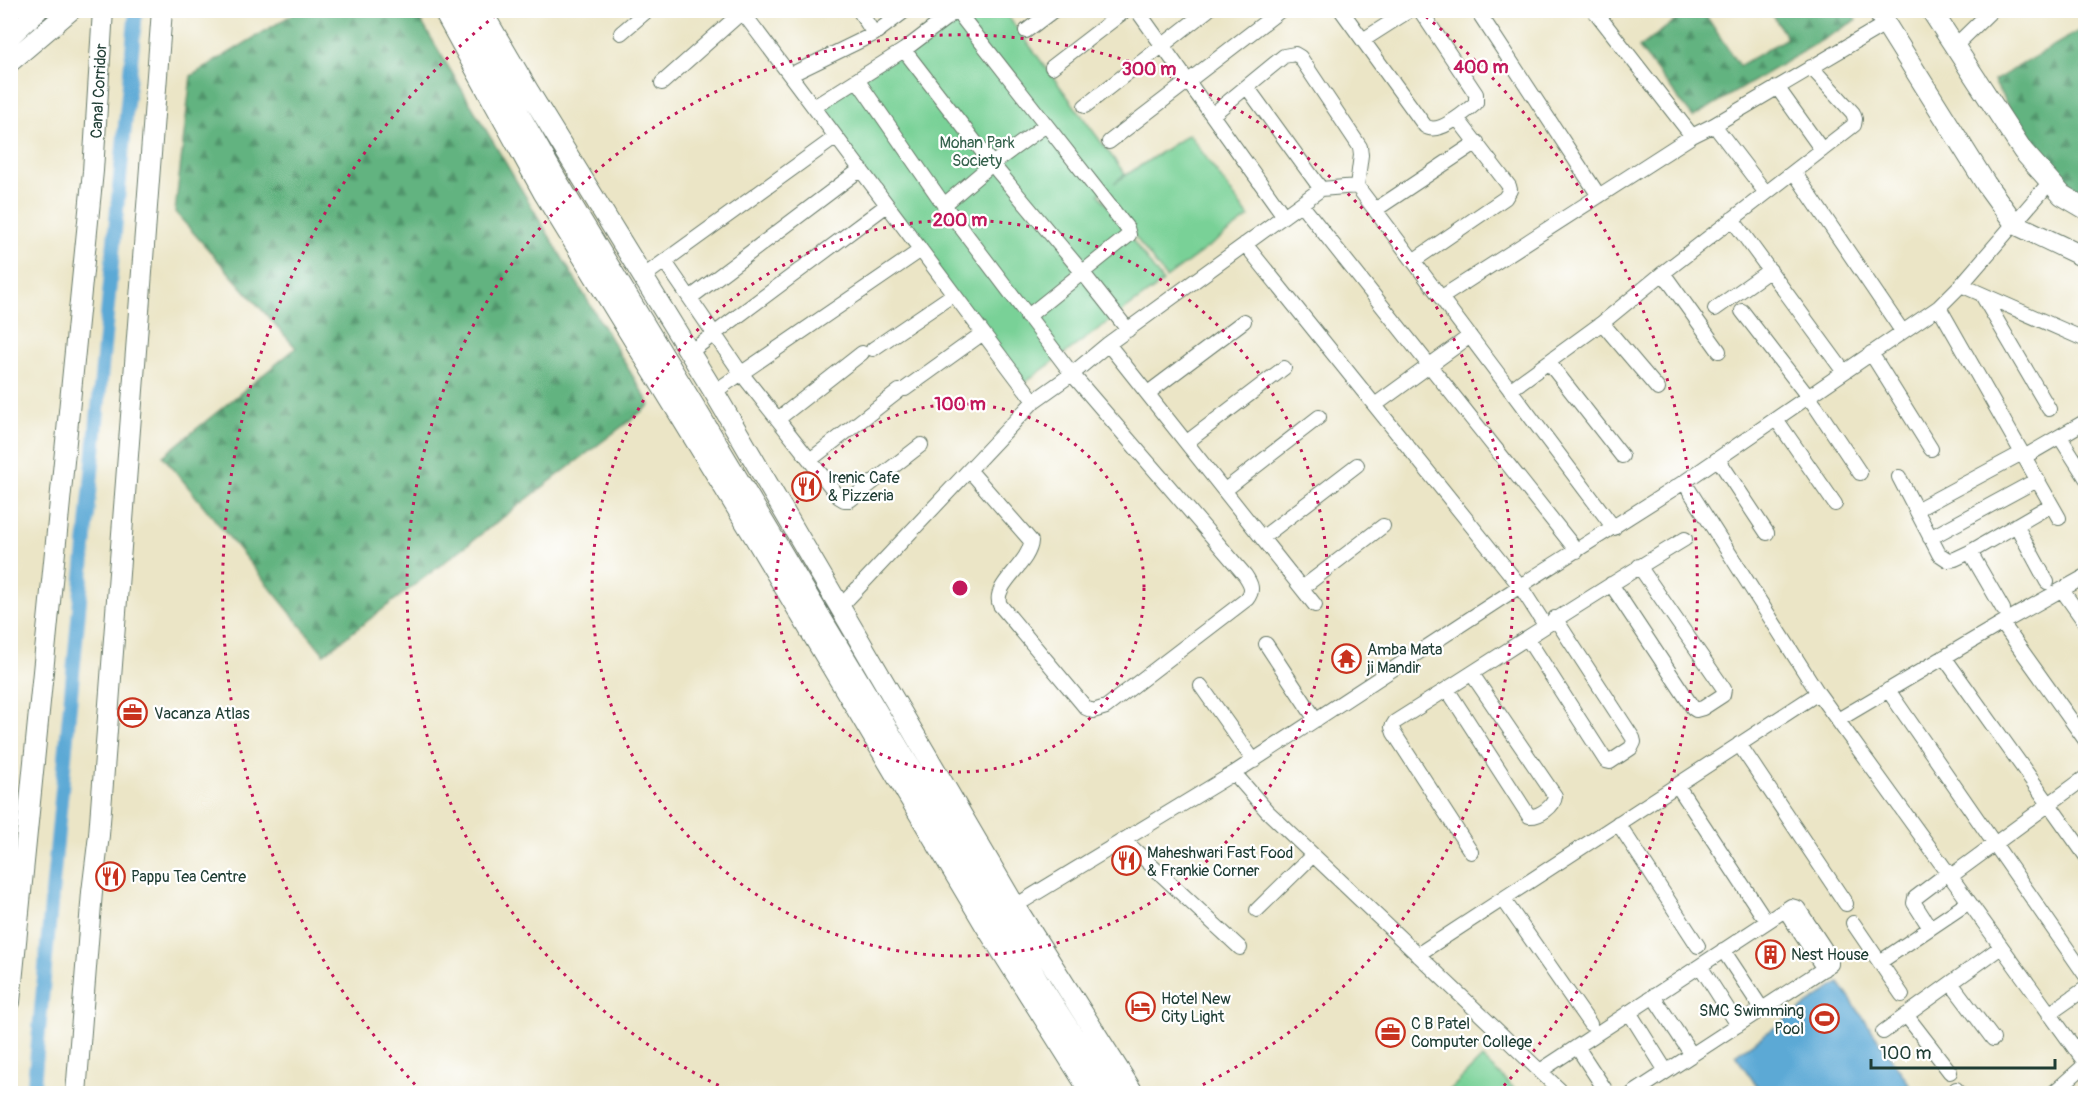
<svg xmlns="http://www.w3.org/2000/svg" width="2096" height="1104" font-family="Pangolin,sans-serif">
<defs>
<pattern id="forest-firs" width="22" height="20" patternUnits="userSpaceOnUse" patternTransform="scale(1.5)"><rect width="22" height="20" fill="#62b380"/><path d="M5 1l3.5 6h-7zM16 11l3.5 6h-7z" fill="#50936a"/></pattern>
</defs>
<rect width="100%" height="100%" fill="#fff"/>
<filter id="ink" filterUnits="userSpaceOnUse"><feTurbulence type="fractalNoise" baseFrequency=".0167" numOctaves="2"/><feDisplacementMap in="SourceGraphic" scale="12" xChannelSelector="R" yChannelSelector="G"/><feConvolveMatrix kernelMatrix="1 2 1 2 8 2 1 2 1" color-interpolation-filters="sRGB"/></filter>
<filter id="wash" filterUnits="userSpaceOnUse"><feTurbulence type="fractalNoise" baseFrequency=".008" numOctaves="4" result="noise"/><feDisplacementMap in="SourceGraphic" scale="24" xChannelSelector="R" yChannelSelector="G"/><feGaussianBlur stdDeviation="1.35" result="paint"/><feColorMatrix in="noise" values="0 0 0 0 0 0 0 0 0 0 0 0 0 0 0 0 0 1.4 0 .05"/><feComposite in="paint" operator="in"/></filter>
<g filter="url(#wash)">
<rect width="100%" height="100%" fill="#ebe5c6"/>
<path fill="url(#forest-firs)" stroke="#40785a" stroke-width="1.5" d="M298,11H415L650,405L324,654L163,456L296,348L175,212L191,76Z
M1688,11H1703L1739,66L1787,38L1770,11H1851L1856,20L1693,117L1639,48Z
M2085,27V200L2076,195L2027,142L1994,81Z"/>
<path fill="#79d197" stroke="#4c8766" stroke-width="1.5" d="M950,11H1004L1125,174L1114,183L1189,134L1249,217L1166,278L1102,192L1099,194L1163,282L1020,386L816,109Z
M1482,1058L1519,1093H1447Z"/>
<path fill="#5ba9d5" stroke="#3d7384" stroke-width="1.5" d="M1839,983L1910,1085L1897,1093H1762L1735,1055Z"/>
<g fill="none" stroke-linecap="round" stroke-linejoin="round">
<path stroke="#5ba9d5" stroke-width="14" d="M33,1094L136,10"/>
</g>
</g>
<g filter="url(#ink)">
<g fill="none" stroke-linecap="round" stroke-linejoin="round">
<defs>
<path id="street" d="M741,10L1034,401
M859,10L874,34
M1137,10L1284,216
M1341,10L1425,126C1439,136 1465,112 1476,103V94L1420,10
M1477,10L1599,196
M1594,10L1692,136L1714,125L1885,24
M957,11L1127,228L1129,235L1027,317
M1026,31L1054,10
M621,33L648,10
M1363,40L1410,10
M1955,46L1992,10
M904,50L992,164L1083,273L1128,330
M1052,67L1126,10
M790,75L874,34L906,10
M858,81L944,205L1072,374L1245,575C1251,584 1254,590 1247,599L1106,707L1093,711L1086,708L1000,605C991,585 1030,564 1031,541L970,471
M662,83L742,12
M1247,87L1321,189
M1777,87L1822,150
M1085,106L1208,10
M814,107L904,50L957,10
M1212,115L1284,56L1295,54L1300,57L1360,147L1361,155L1357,186
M1714,125L1766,193
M1109,142L1281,10
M1794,172L1902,331
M1301,204L1577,551
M944,205L992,164L1046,125
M1375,210L1477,142
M1732,219L1844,372
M1245,244L1520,586L1545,625
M1413,261L1505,198L1510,190L1509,186L1457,118
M665,262L741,373L839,497L844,500H850L921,445
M1663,273L1719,351
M644,276L836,137
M1961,285L2086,340
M1982,295L2049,409
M1442,297L1692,136
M690,298L861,169
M1939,307L2059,518
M1715,309L1770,270
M1742,311L1816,407L1860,473
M1602,323L1658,389
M1108,344L1315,605
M873,349L954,294
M690,352L887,205
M1871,353L1931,449
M1549,363L1622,456
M905,389L983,333
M1510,390L1602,323L1663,273L1854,125L1855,119L1853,113L1811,67
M714,392L921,250
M1148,393L1244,321
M1375,405L1470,336
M778,419L862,353
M1776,419L1835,504
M2060,437L2086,478
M1187,442L1284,368
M2024,457L2086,421
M1718,459L1767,533
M810,460L899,391
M1899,477L1939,554L1948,560L1955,559L1970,552L2051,505
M1684,482L1818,693L2086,1064
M1225,490L1319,417
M1916,510L2022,453
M2016,525L2047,582
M1262,538L1357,465
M1930,538L2037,480
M1970,552L2003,609
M1611,584L1693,708L1696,710L1703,708L1723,695L1724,689L1639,566
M1302,588L1383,526
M2062,590L2086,624
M841,606L1034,401L1072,374L1108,344L1321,189L1357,186L1614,528
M2002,623L2086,741
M1527,638L1606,761L1610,762L1631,748L1634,742L1633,738L1555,618
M1266,644L1316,720
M1944,657L2086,856
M1201,686L1254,761
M1447,689L1529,816C1539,817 1554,807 1555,796L1472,674
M1888,690L2086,976
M1838,720L2002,623L2086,576
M1739,744L1846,904
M1234,773L1267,811L1564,1094
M1677,785L1761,913
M1618,823L1698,946
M1124,840L1240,948
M1471,852L1394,733L1392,727L1395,722C1492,661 1587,598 1685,539
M1951,876L2086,777
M1503,899L1590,1024
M1010,909L1234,773L1520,586L1684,482L1939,307L1961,285L2050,182
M1257,910L1313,855
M1785,910L1824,969
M1853,923L1902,995
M1930,928L1914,903L1915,898L1948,873
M1723,950L1762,1009
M1417,955L1818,693
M1880,962L1969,902
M1700,966L1738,1025
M1951,983L1993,1039
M1653,996L1692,1055
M1629,1012L1666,1071
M2049,1014L2086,988
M1906,1015L1950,1072
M1883,1032L2001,947
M1577,1047L1608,1094
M1540,1071L1791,906L1798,908L1831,958V964L1632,1094
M1956,1089L1960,1094
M2052,1094L2086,1064"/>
<path id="secondary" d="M443,10L543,192L755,538L985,925L1084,1082L1093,1094
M460,10L558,182L696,409L1042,987L1111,1094
M481,10L528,90L714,392L1015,906L1134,1094
M1877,10L1986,184L2015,224L2086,258
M1931,10L2023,151L2062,195L2086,209
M10,36L38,10
M10,62L71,10
M10,1002L93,171L103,10
M76,1094L92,892L99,835L162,10"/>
</defs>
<use href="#street" stroke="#667867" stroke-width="16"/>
<use href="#secondary" stroke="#667867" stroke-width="22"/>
<use href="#street" stroke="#fff" stroke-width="14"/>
<use href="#secondary" stroke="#fff" stroke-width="20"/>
</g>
</g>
<g fill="none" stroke="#c2185b" stroke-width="3" stroke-dasharray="3 6">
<circle cx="960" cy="588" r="184"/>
<circle cx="960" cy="588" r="368"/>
<path d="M735 1093A553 553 0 1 1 1185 1093"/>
<path d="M421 1091A737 737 0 0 1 501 11M1419 11A737 737 0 0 1 1499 1091"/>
</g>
<defs>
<symbol id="restaurant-ring" viewBox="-11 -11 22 22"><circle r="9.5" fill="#fff" stroke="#c8321e" stroke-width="1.5"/><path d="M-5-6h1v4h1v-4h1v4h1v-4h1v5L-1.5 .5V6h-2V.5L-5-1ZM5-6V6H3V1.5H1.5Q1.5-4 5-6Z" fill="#c8321e"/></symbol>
<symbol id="temple-ring" viewBox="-11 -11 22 22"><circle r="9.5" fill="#fff" stroke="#c8321e" stroke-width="1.5"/><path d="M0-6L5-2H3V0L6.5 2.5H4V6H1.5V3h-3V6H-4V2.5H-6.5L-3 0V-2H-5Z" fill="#c8321e"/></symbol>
<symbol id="office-ring" viewBox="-11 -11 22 22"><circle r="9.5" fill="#fff" stroke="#c8321e" stroke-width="1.5"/><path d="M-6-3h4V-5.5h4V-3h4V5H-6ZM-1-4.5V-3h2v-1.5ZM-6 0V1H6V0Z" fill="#c8321e"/></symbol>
<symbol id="building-ring" viewBox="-11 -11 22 22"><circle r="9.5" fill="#fff" stroke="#c8321e" stroke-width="1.5"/><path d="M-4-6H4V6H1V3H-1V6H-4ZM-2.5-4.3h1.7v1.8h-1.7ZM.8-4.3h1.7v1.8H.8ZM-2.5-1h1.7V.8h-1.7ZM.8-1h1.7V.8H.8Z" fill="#c8321e"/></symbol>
<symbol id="hotel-ring" viewBox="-11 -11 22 22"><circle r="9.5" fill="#fff" stroke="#c8321e" stroke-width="1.5"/><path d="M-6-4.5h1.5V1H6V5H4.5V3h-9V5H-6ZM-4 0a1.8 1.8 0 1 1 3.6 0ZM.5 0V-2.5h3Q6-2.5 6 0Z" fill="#c8321e"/></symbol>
<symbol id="stadium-ring" viewBox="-11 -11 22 22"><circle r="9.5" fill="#fff" stroke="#c8321e" stroke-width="1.5"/><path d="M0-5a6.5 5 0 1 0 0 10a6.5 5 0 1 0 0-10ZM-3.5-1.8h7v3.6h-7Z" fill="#c8321e"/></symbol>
</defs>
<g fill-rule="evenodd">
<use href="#restaurant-ring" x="790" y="470" width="33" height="33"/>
<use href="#temple-ring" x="1330" y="642" width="33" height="33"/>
<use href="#office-ring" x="116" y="696" width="33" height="33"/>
<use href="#restaurant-ring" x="1110" y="844" width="33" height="33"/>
<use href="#restaurant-ring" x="94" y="860" width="33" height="33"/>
<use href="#building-ring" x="1754" y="938" width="33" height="33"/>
<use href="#hotel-ring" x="1124" y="990" width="33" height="33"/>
<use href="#stadium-ring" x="1808" y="1002" width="33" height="33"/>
<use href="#office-ring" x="1374" y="1016" width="33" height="33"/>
</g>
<g text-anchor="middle" stroke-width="4.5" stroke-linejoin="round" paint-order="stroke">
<g font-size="16" fill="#1f3d34" stroke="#fff">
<text transform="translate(98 91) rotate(-87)" y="6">Canal Corridor</text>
</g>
<g font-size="16" fill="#36624d" stroke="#fff">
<text x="977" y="148">Mohan Park<tspan x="977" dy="18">Society</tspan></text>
</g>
<g font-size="16" fill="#1f3d34" stroke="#fff" text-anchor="start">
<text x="828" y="483">Irenic Cafe<tspan x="828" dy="18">&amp; Pizzeria</tspan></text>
<text x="1367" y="655">Amba Mata<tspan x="1367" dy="18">ji Mandir</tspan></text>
<text x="154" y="719">Vacanza Atlas</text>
<text x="1147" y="858">Maheshwari Fast Food<tspan x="1147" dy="18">&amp; Frankie Corner</tspan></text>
<text x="131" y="882">Pappu Tea Centre</text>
<text x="1791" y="960">Nest House</text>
<text x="1161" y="1004">Hotel New<tspan x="1161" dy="18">City Light</tspan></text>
<text x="1804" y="1016" text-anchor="end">SMC Swimming<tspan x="1804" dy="18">Pool</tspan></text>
<text x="1411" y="1029">C B Patel<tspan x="1411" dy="18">Computer College</tspan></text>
</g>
</g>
<circle cx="960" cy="588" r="9" fill="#c2185b" stroke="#fff" stroke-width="3"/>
<g font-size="18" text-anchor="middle" font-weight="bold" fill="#c2185b" stroke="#fff" stroke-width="4.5" stroke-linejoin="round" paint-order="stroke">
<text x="1481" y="73">400 m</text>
<text x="1149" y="75">300 m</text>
<text x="960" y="226">200 m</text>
<text x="960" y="410">100 m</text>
</g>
<rect width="2096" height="1104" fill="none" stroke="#fff" stroke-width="36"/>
<path d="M1871 1059v9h184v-9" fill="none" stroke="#1f3d34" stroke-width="3"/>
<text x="1880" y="1059" font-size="18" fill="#1f3d34" stroke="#ffffff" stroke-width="4.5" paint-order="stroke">100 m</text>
</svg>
